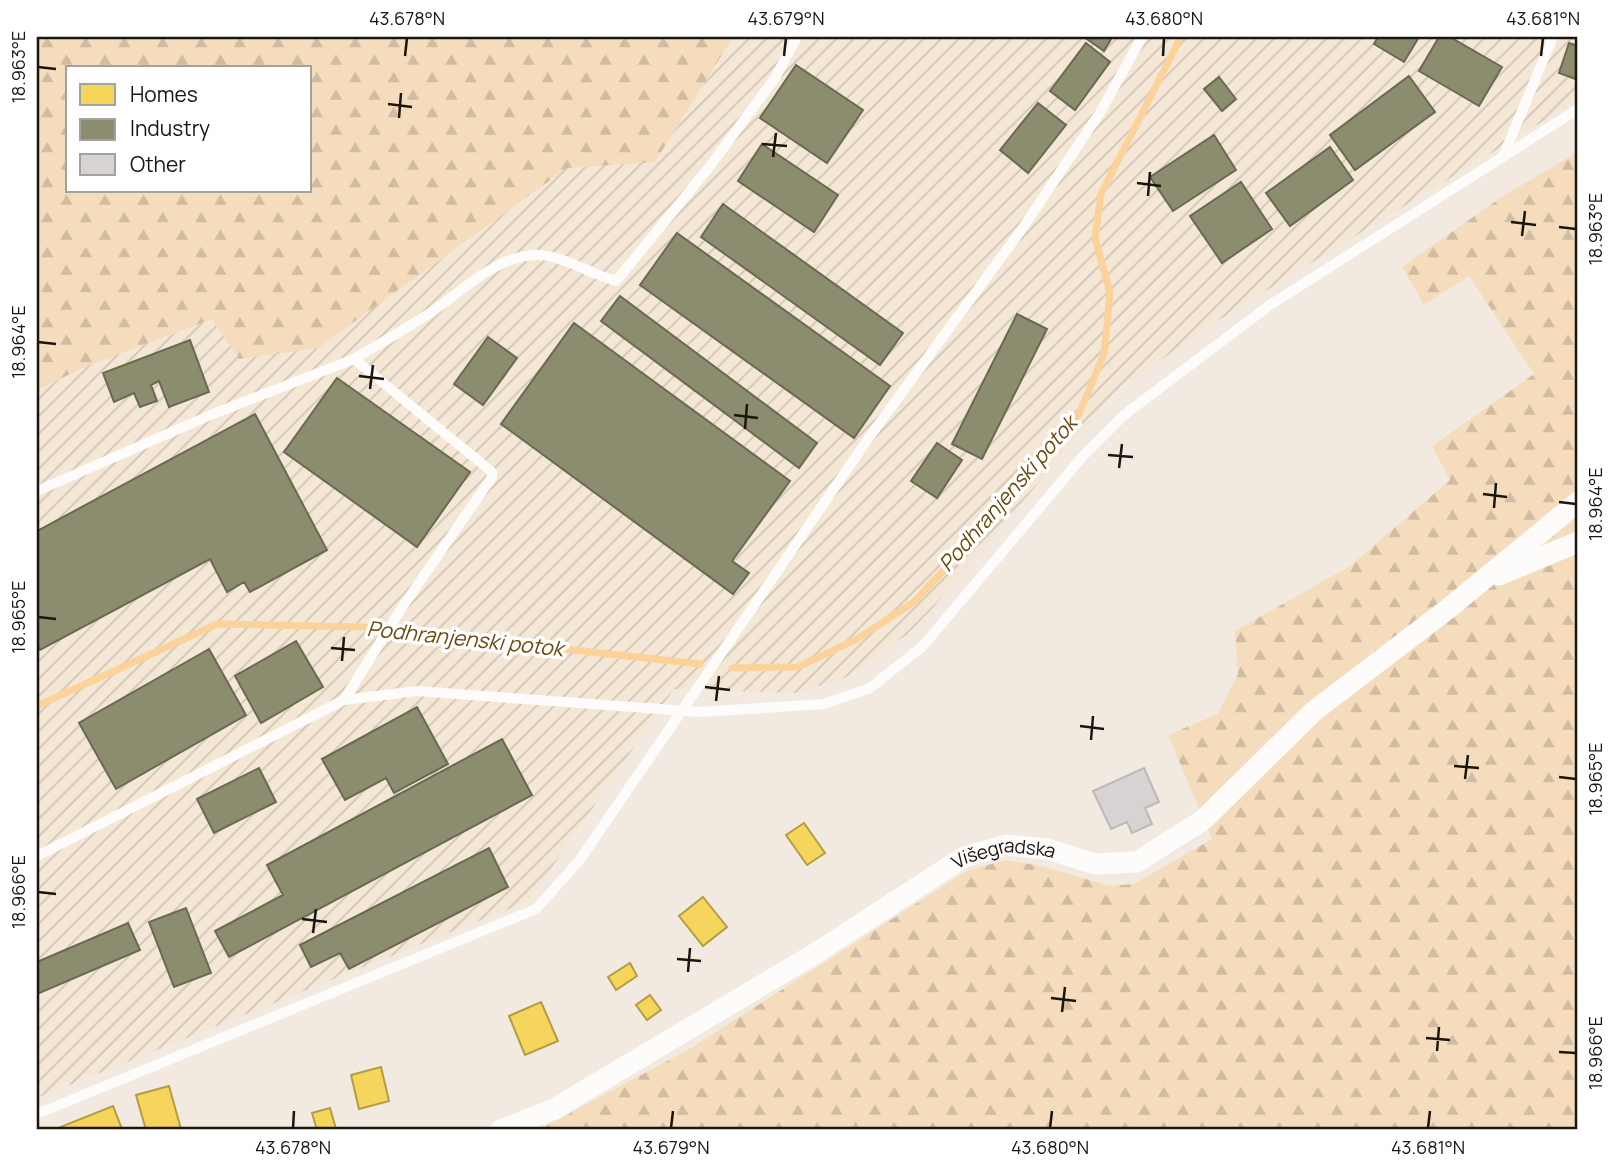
<svg xmlns="http://www.w3.org/2000/svg" width="1615" height="1167" font-family="Manrope,sans-serif">
<defs>
<pattern id="industrial-furrows" width="10" height="10" patternUnits="userSpaceOnUse" patternTransform="scale(1.75)"><rect width="10" height="10" fill="#f5e7d5"/><path d="M-1 1l2-2M0 10L10 0M9 11l2-2" fill="none" stroke="#d1c5b6"/></pattern>
<pattern id="forest-firs" width="22" height="20" patternUnits="userSpaceOnUse" patternTransform="scale(1.75)"><rect width="22" height="20" fill="#f5dcbd"/><path d="M5 1l3.5 6h-7zM16 11l3.5 6h-7z" fill="#d1bca1"/></pattern>
</defs>
<rect width="100%" height="100%" fill="#f2eae1"/>
<path fill="url(#industrial-furrows)" d="M733,37H1578V100L1231,312L1117,390L931,610L906,635L845,678L795,693L674,689L529,901L37,1098V390L87,366L212,319L318,348L567,168L655,162Z"/>
<path fill="url(#forest-firs)" fill-rule="evenodd" d="M37,37H733L655,162L567,168L318,348L239,359L212,319L87,366L37,390ZM68,68H310V191H68Z
M1578,152V1130H539L691,1048L967,871L1005,860L1041,866L1110,886L1134,884L1212,839L1168,735L1218,714L1238,674L1235,631L1350,566L1450,480L1432,446L1534,374L1469,276L1424,305L1402,267L1503,196Z"/>
<path fill="#f6d55c" stroke="#b49c45" stroke-width="2" d="M804,823L825,853L807,865L786,835Z
M703,897L727,927L703,946L679,916Z
M630,963L637,976L616,990L608,977Z
M650,995L661,1010L647,1020L636,1005Z
M541,1002L558,1041L525,1055L509,1016Z
M381,1067L389,1101L359,1109L351,1075Z
M169,1086L181,1129L146,1130L136,1095Z
M113,1106L122,1129L59,1130L58,1128Z
M330,1108L336,1129L317,1130L312,1113Z"/>
<path fill="#8c8c6e" stroke="#6a6952" stroke-width="2" d="M1084,37H1108L1111,39L1104,51Z
M1378,37H1419L1404,62L1374,44Z
M1439,37H1450L1502,67L1479,106L1419,71Z
M1086,43L1110,62L1075,110L1050,91Z
M1569,43L1578,46V80L1559,73Z
M796,65L863,110L827,163L760,118Z
M1409,76L1435,112L1355,170L1330,135Z
M1219,77L1236,99L1222,111L1204,89Z
M1038,103L1066,125L1028,173L1000,150Z
M1214,135L1236,170L1173,211L1150,177Z
M762,144L838,195L814,232L738,181Z
M1330,147L1353,180L1290,226L1266,193Z
M1241,182L1272,229L1222,263L1190,216Z
M723,204L903,333L880,365L701,237Z
M677,233L890,386L854,438L640,285Z
M620,296L817,443L799,468L601,321Z
M1017,314L1047,329L982,459L952,444Z
M574,323L790,481L732,561L749,573L733,594L501,424Z
M488,337L517,358L483,405L454,384Z
M190,340L209,392L169,407L159,381L151,385L157,401L140,407L134,393L114,402L103,373Z
M337,378L470,472L417,547L284,452Z
M255,414L327,550L250,592L244,582L227,592L210,559L40,650L37,644V531Z
M937,443L962,460L937,498L911,481Z
M296,641L323,687L261,723L235,676Z
M209,649L246,715L116,789L79,723Z
M417,707L448,764L394,793L386,778L345,800L322,759Z
M502,739L532,795L229,957L215,931L283,895L267,865Z
M259,768L276,802L214,833L197,799Z
M489,848L508,887L349,969L340,953L311,967L300,945Z
M186,908L211,973L174,987L149,922Z
M128,923L140,950L37,994V962Z"/>
<g fill="none" stroke-linecap="round" stroke-linejoin="round">
<path stroke="#fad29a" stroke-width="7" d="M732,668L798,667L857,639L914,602L976,536L1079,414L1104,354L1110,293L1095,238L1101,194L1181,37
M37,706L217,624L364,627L700,664"/>
</g>
<path fill="#d8d3d3" stroke="#bdb8b9" stroke-width="2" d="M1144,768L1159,802L1145,808L1152,824L1132,833L1127,822L1111,829L1093,791Z"/>
<g fill="none" stroke-linecap="round" stroke-linejoin="round">
<path stroke="#fdfcfa" stroke-width="10" d="M1504,154L1553,37
M354,359C378,345 403,330 427,315C461,293 497,253 540,255C565,257 591,274 616,281L707,170L775,78L797,37
M37,491L213,414L354,359L492,472V477L401,609L344,700
M37,856L344,700L417,691L700,712L824,704L870,688L923,646L1083,456L1124,415L1270,305L1578,109
M37,1114L536,909L579,861L870,436L1022,229L1101,111L1142,37"/>
<g stroke="#fdfcfa" stroke-width="21">
<path d="M1499,575L1578,542"/>
<path id="s1" d="M501,1130L554,1109L816,953L964,857L1006,845L1047,849L1095,864L1137,862L1203,820L1314,711L1449,608L1578,502"/>
</g>
</g>
<path fill="none" stroke="#1a160f" stroke-width="2.5" d="M405,56L407,38M784,56L786,38M1163,56L1164,38M1541,56L1543,38M38,67L56,69M388,104L412,107M399,118L401,93M762,144L787,146M773,157L776,133M1137,183L1161,186M1148,196L1150,172M1511,222L1536,225M1559,227L1576,229M1522,236L1525,211M38,342L56,344M359,376L384,379M370,389L373,365M734,415L758,418M745,429L747,404M1108,455L1133,457M1119,468L1122,444M1483,494L1507,497M1559,502L1576,504M1494,508L1496,483M38,617L56,619M331,648L355,650M342,661L344,637M705,687L730,690M716,701L719,676M1080,726L1104,729M1091,740L1093,716M1454,766L1479,768M1559,777L1576,779M1465,779L1468,755M38,892L56,894M302,919L327,922M313,933L316,909M677,959L701,961M688,972L690,948M1051,998L1076,1001M1062,1012L1065,987M1426,1038L1450,1040M1437,1051L1439,1027M1559,1052L1576,1053M293,1128L294,1111M671,1128L673,1111M1050,1128L1052,1111M1428,1128L1430,1111"/>
<g text-anchor="middle" stroke-width="7" stroke-linejoin="round" paint-order="stroke">
<g font-size="19" fill="#1a160f" stroke="#fff">
<text dy="7" stroke="none"><textPath href="#s1" startOffset="579">Višegradska</textPath></text>
</g>
<g font-size="21" font-style="italic" fill="#6b480b" stroke="#fff">
<text transform="translate(1008 494) rotate(-49)" y="7">Podhranjenski potok</text>
<text transform="translate(465 639) rotate(6)" y="7">Podhranjenski potok</text>
</g>
</g>
<rect width="1615" height="1167" fill="none" stroke="#ffffff" stroke-width="77"/>
<rect x="66" y="66" width="245" height="126" fill="#ffffff" stroke="#a3a29f" stroke-width="2"/>
<rect x="80" y="84" width="35" height="21" fill="#f6d55c" stroke="#a3a29f" stroke-width="2"/>
<text x="130" y="102" font-size="21" fill="#1a160f">Homes</text>
<rect x="80" y="119" width="35" height="21" fill="#8c8c6e" stroke="#a3a29f" stroke-width="2"/>
<text x="130" y="136" font-size="21" fill="#1a160f">Industry</text>
<rect x="80" y="154" width="35" height="21" fill="#d8d3d3" stroke="#a3a29f" stroke-width="2"/>
<text x="130" y="172" font-size="21" fill="#1a160f">Other</text>
<rect x="38" y="38" width="1538" height="1090" fill="none" stroke="#1a160f" stroke-width="2.5"/>
<g font-size="18" text-anchor="middle" fill="#1a160f">
<text x="407" y="25">43.678°N</text>
<text x="786" y="25">43.679°N</text>
<text x="1164" y="25">43.680°N</text>
<text x="1543" y="25">43.681°N</text>
<text transform="translate(19 67) rotate(-90)" y="6">18.963°E</text>
<text transform="translate(1596 229) rotate(-90)" y="6">18.963°E</text>
<text transform="translate(19 342) rotate(-90)" y="6">18.964°E</text>
<text transform="translate(1596 504) rotate(-90)" y="6">18.964°E</text>
<text transform="translate(19 617) rotate(-90)" y="6">18.965°E</text>
<text transform="translate(1596 779) rotate(-90)" y="6">18.965°E</text>
<text transform="translate(19 892) rotate(-90)" y="6">18.966°E</text>
<text transform="translate(1596 1053) rotate(-90)" y="6">18.966°E</text>
<text x="293" y="1154">43.678°N</text>
<text x="671" y="1154">43.679°N</text>
<text x="1050" y="1154">43.680°N</text>
<text x="1428" y="1154">43.681°N</text>
</g>
</svg>
